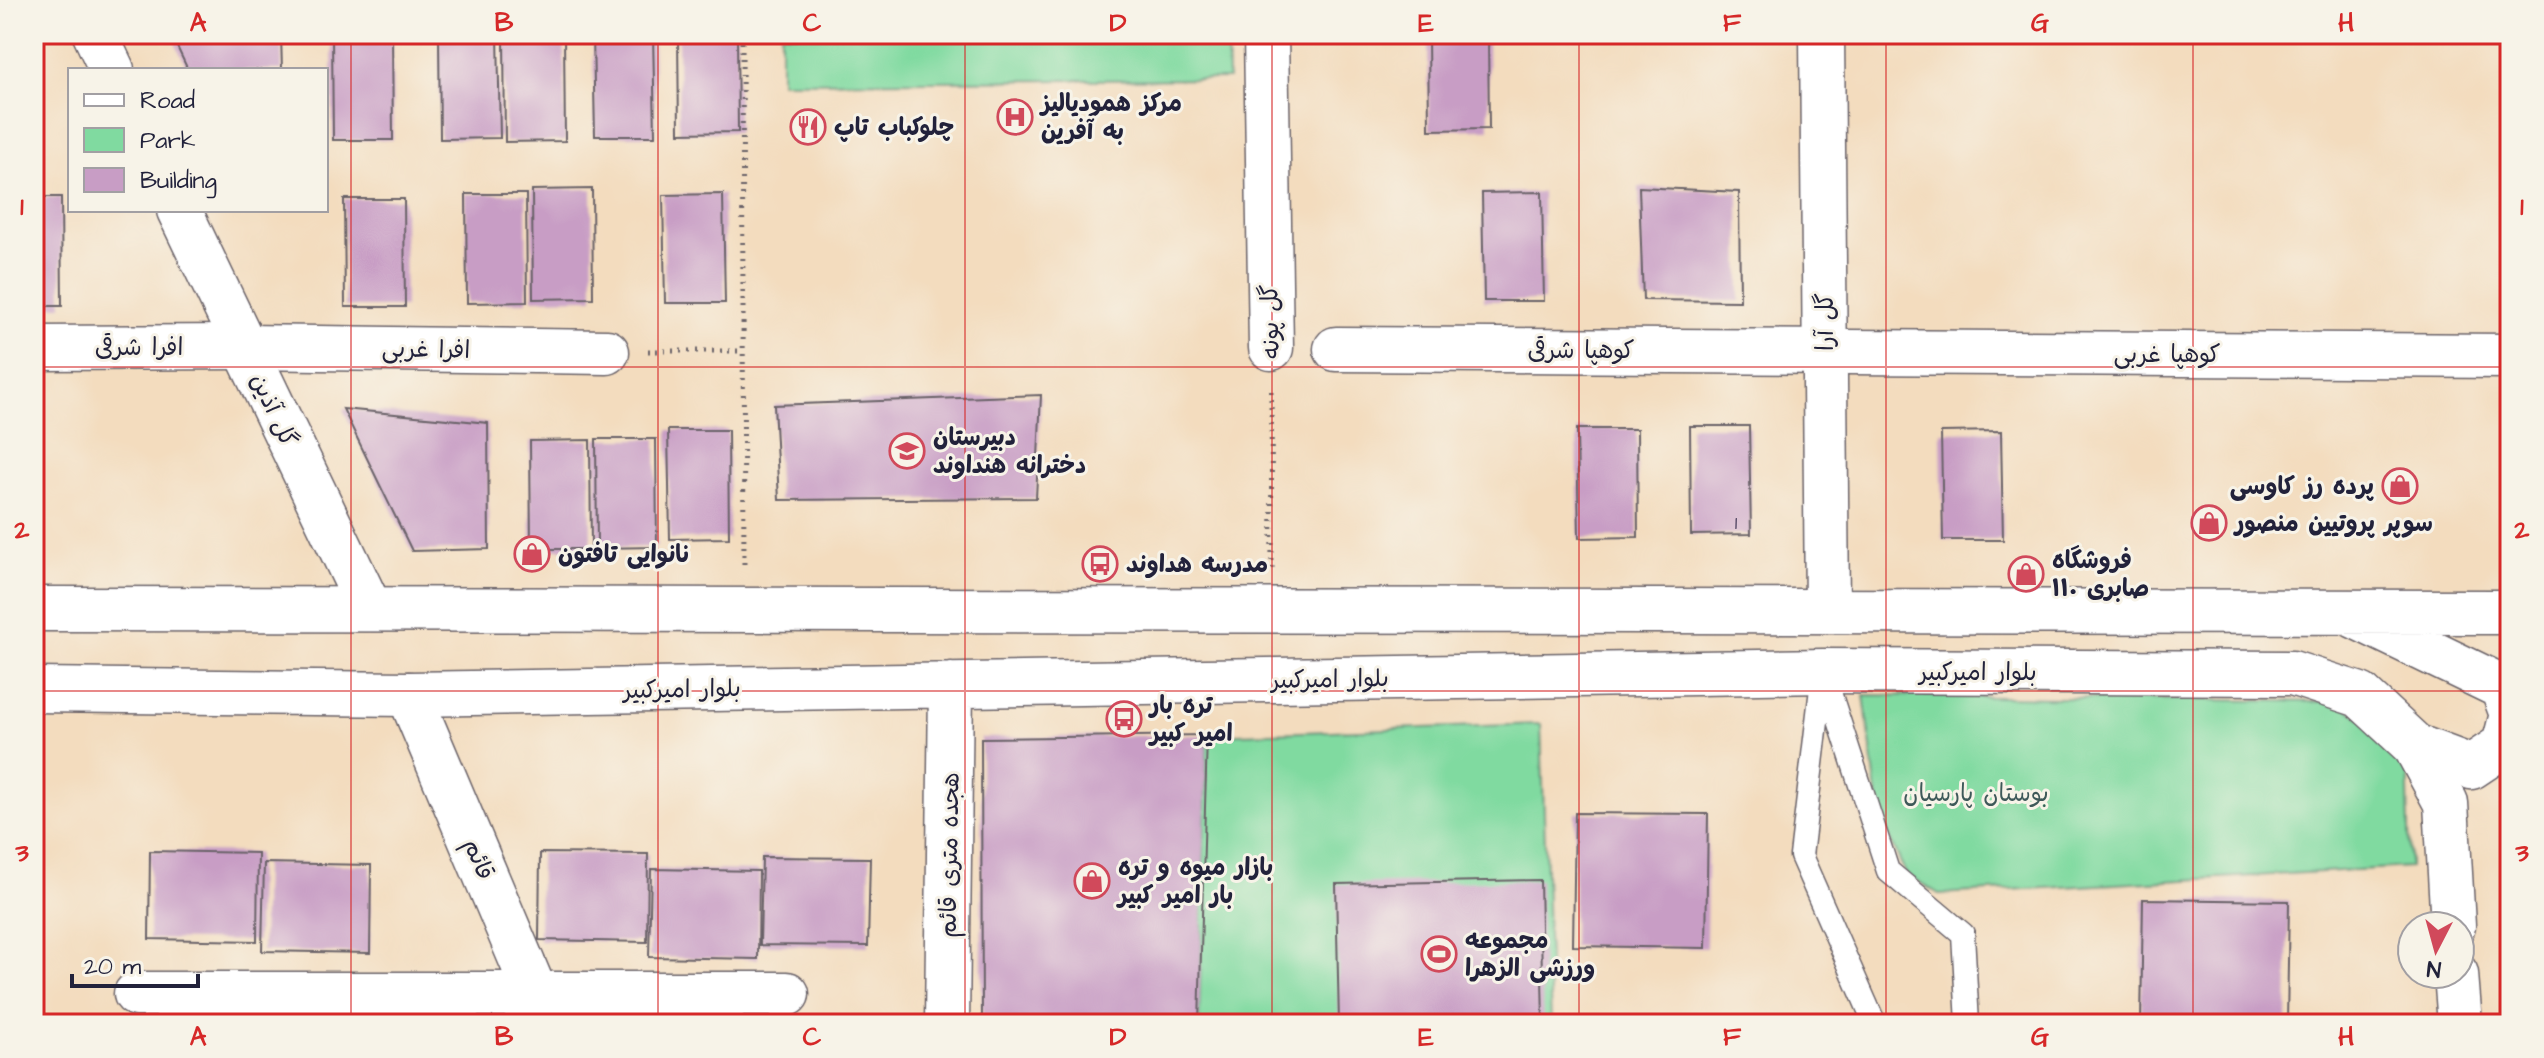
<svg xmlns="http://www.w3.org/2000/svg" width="2544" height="1058" font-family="'Architects Daughter','Playpen Sans Arabic',sans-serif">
<rect width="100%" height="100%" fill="#f7f3e8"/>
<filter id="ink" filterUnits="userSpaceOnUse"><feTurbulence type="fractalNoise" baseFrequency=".0125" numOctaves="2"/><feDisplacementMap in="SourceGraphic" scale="16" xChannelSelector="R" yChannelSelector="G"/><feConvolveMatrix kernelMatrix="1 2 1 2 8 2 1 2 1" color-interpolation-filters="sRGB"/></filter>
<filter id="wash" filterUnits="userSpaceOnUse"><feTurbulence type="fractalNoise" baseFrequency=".006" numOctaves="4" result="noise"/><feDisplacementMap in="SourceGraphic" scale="32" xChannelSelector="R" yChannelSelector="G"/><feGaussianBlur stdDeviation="1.8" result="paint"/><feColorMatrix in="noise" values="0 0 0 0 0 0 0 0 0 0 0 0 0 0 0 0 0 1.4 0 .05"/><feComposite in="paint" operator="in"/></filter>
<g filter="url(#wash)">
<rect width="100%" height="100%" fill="#f3dcbe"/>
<path fill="#80daa0" stroke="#517e6e" stroke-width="2" d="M781,34H1227L1228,79L781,82Z
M1864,695L2338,702L2407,750L2410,867L1939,894L1906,874L1880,817Z
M1541,724L1551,1024H1199L1207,735Z"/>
<g id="blocks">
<path fill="#c89dc5" d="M171,34H281L282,70H188Z
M332,34H392L393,140H333Z
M439,34H498L500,138L440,139Z
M504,34H564L565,141L505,142Z
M593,34H653L655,136H595Z
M678,34H737L738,132L679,133Z
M1428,34H1488L1489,129L1429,130Z
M1639,187L1739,192L1740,301L1643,300Z
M592,189L593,298L533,299L532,190Z
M1542,192L1544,301H1484L1482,193Z
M466,194H526L527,302L467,303Z
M723,194L725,303H665L663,195Z
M34,197H61L62,306H34Z
M344,199H404L405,307H345Z
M1041,395L1036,498L779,500L774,405Z
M343,409L488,423L489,549L412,551Z
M1690,426H1749L1751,534L1691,535Z
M1577,429H1637L1638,537L1579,538Z
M668,430H728L729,538L670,539Z
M2001,431L2003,540H1943L1941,432Z
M596,439H656L657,547L597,548Z
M590,440L591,549H531L530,441Z
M1207,735L1199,1024H982L981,738Z
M1575,813L1708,814L1706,948L1573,946Z
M150,851L258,853L257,941L149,939Z
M540,853L648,854L647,942L539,940Z
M762,857L870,858L868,946L760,945Z
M264,863L371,865L370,953L262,951Z
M651,869L759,871L758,959L649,957Z
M1540,880L1543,1024H1339L1336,884Z
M2143,899L2289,901L2287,1024H2141Z"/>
</g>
</g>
<g filter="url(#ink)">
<use href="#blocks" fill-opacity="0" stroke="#6b6369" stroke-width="2"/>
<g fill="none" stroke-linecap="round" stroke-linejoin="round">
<defs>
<path id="lane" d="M1823,671L1888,871L1963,934L1968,1024
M1822,680L1801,856L1875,1024"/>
<path id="street" d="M34,348L244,347L607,352
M1336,349L2510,356
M409,694L545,1016
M136,994H787"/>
<path id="secondary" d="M95,34L112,70
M1266,34L1271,348
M1822,34L1827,610
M179,210L370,609
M34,609L2510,612
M2355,616L2502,687L2510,709
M34,690L409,694L1823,671L2292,673L2360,695L2415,746L2446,803L2453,926
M2415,746L2471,767L2504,745L2510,722
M2456,974L2460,1024
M947,1024L951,685"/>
</defs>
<use href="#lane" stroke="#6b6369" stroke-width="25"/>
<use href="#street" stroke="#6b6369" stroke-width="47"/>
<use href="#secondary" stroke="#6b6369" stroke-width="47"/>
<path stroke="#6b6369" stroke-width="5" stroke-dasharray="2 6" stroke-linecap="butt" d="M742,34L744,569
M648,351H743
M1271,391L1272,569"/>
<use href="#lane" stroke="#fff" stroke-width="22"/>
<use href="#street" stroke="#fff" stroke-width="44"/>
<use href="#secondary" stroke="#fff" stroke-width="44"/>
</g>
</g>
<path fill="none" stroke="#d62828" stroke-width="2" stroke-opacity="0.55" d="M351,34V1024M658,34V1024M965,34V1024M1272,34V1024M1579,34V1024M1886,34V1024M2193,34V1024M34,367H2510M34,691H2510"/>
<defs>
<symbol id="hospital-ring" viewBox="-11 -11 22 22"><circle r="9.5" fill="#f7f3e8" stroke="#d1495b" stroke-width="1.5"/><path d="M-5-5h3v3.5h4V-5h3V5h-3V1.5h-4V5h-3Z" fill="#d1495b"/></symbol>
<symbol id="restaurant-ring" viewBox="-11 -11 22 22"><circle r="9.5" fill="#f7f3e8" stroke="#d1495b" stroke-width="1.5"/><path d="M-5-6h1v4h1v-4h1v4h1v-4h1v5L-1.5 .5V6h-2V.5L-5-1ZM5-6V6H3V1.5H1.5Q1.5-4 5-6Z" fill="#d1495b"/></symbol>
<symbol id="school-ring" viewBox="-11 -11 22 22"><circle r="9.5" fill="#f7f3e8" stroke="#d1495b" stroke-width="1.5"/><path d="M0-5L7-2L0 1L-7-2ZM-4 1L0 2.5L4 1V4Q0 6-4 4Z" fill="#d1495b"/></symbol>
<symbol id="shop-ring" viewBox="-11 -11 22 22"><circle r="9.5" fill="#f7f3e8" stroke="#d1495b" stroke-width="1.5"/><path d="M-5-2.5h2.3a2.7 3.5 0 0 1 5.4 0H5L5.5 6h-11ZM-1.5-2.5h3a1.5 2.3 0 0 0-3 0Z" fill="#d1495b"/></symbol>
<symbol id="bus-ring" viewBox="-11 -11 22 22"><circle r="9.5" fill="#f7f3e8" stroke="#d1495b" stroke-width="1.5"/><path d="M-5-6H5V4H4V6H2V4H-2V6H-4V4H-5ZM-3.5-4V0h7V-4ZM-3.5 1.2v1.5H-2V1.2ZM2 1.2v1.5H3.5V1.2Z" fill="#d1495b"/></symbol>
<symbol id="stadium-ring" viewBox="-11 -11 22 22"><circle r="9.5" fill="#f7f3e8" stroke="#d1495b" stroke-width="1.5"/><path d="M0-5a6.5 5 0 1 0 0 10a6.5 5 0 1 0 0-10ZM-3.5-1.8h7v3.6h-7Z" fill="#d1495b"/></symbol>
</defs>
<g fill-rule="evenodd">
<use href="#hospital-ring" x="995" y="97" width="40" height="40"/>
<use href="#restaurant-ring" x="788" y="107" width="40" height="40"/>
<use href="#school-ring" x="887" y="431" width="40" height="40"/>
<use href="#shop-ring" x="2380" y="466" width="40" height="40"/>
<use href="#shop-ring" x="2189" y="503" width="40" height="40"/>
<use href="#shop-ring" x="512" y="534" width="40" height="40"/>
<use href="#bus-ring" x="1080" y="544" width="40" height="40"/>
<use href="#shop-ring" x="2006" y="554" width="40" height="40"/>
<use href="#bus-ring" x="1104" y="699" width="40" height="40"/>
<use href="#shop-ring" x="1072" y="861" width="40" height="40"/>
<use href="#stadium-ring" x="1419" y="934" width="40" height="40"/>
</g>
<g text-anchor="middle" stroke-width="6" stroke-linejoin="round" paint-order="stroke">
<g font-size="20" fill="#4c415e">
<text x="1736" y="529">1</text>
</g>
<g font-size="24" font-weight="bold" fill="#22223b" stroke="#f7f3e8" text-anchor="start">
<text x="1041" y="111">مرکز همودیالیز<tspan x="1041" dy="28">به آفرین</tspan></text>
<text x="834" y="135">چلوکباب تاپ</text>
<text x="933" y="445">دبیرستان<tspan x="933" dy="28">دخترانه هنداوند</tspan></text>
<text x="2374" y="494" text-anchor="end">پرده رز کاوسی</text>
<text x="2235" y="531">سوپر پروتیین منصور</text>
<text x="558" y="562">نانوایی تافتون</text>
<text x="2052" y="568">فروشگاه<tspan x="2052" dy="28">صابری ۱۱۰</tspan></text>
<text x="1126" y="572">مدرسه هداوند</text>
<text x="1150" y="713">تره بار<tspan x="1150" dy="28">امیر کبیر</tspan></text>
<text x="1118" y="875">بازار میوه و تره<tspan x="1118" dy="28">بار امیر کبیر</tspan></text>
<text x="1465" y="948">مجموعه<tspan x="1465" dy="28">ورزشی الزهرا</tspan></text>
</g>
<g font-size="24" fill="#22223b" stroke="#f7f3e8">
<text transform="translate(1270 322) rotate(-91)" y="8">گل پونه</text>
<text transform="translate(1825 322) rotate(-90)" y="8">گل آرا</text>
<text x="139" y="355">افرا شرقی</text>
<text transform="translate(426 349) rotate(1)" y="8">افرا غربی</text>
<text x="1581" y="358">کوهپا شرقی</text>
<text x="2167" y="362">کوهپا غربی</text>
<text transform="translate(274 410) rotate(65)" y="8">گل آذین</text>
<text x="1978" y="680">بلوار امیرکبیر</text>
<text transform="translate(1330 679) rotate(-1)" y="8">بلوار امیرکبیر</text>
<text transform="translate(682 689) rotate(-1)" y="8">بلوار امیرکبیر</text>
<text transform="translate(949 855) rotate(-89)" y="8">هجده متری قائم</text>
<text transform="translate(479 859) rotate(67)" y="8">قائم</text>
</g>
<g font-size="24" fill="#3e5959" stroke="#f7f3e8">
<text x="1976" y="801">بوستان پارسیان</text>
</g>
</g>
<rect width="2544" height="1058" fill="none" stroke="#f7f3e8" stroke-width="88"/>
<rect x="68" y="68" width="260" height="144" fill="#f7f3e8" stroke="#a29fa3" stroke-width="2"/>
<rect x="84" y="94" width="40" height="12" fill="#ffffff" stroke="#a29fa3" stroke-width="2"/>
<text x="140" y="108" font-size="24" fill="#22223b">Road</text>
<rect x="84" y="128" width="40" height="24" fill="#80daa0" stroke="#a29fa3" stroke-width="2"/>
<text x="140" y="148" font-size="24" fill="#22223b">Park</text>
<rect x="84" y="168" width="40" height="24" fill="#c89dc5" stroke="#a29fa3" stroke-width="2"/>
<text x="140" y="188" font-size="24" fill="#22223b">Building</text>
<g transform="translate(2436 950) rotate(186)"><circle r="38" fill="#f7f3e8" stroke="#a29fa3" stroke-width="2"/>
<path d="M0-6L14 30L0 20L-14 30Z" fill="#d1495b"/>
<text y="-12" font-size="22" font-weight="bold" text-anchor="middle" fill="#22223b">N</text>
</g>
<path d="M72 974v12h126v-12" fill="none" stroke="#22223b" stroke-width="4"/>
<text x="84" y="974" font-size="24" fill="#22223b" stroke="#f7f3e8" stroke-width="6" paint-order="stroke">20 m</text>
<rect x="44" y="44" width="2456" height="970" fill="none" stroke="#d62828" stroke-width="3"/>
<g font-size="26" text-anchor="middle" font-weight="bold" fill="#d62828">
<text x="198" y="31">A</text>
<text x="504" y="31">B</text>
<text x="812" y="31">C</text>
<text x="1118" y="31">D</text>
<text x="1426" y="31">E</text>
<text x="1732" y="31">F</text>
<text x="2040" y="31">G</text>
<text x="2346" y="31">H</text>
<text x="22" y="215">1</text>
<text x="2522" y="215">1</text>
<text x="22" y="538">2</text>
<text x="2522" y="538">2</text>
<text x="22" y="861">3</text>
<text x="2522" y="861">3</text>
<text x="198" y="1045">A</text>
<text x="504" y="1045">B</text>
<text x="812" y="1045">C</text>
<text x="1118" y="1045">D</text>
<text x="1426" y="1045">E</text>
<text x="1732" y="1045">F</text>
<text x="2040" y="1045">G</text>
<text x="2346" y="1045">H</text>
</g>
</svg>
